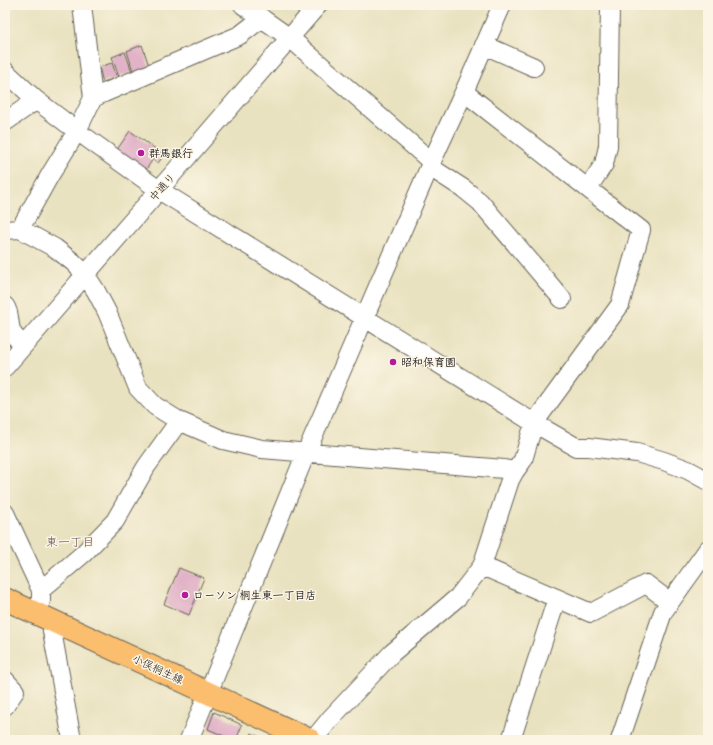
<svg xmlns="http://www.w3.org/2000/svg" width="713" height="745" font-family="Delius,'Klee One',sans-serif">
<rect width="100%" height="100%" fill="#fcf5e5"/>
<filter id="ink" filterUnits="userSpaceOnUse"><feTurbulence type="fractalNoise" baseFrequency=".025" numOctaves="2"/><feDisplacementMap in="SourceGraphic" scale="8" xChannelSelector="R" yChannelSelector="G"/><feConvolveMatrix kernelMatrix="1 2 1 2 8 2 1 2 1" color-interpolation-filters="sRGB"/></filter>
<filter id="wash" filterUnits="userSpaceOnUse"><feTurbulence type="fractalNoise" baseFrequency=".012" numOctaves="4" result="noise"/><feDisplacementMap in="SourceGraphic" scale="16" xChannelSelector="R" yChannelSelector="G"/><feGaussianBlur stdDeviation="0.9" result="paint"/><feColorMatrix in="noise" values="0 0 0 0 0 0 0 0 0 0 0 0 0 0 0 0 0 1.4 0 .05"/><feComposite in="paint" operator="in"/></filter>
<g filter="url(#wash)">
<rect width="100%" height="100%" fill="#e9e2c0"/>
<g id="blocks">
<path fill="#e1b2c8" d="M142,45L150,69L134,74L127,51Z
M125,52L132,72L119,77L112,57Z
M112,63L117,78L103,82L99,67Z
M130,131L164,155L158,163L153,159L145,171L116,151Z
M179,568L204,578L189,615L164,604Z
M214,712L242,725L236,740H233L208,729Z
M251,733L266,740H248Z"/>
</g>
</g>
<g filter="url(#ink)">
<use href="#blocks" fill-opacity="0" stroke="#646155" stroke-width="1"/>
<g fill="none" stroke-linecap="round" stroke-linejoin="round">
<defs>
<path id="minor" d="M243,5L290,38L426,157L432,161
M484,45L534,67
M5,71L36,100L77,131L159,190L534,423L576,447H589L637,453L664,461L688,470L708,481
M93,98L104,93L240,35L262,18
M5,122L28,106L36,100
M430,167L464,189L480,202L562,299
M588,188L604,164L608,146L610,5
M20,229L50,175L77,131L93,98L82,5
M5,230L20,229L55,248L73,262L85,274L96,291L107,312L138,388L155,406L179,421L223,440L262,449L504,469L515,471
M5,306C11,314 8,324 12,332C14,337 20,341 23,345
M5,367L159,190L318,5
M5,513L41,590V601L36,613
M482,566L591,613L646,584L670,602
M41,590L83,554L115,521L146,467L179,421
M54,621L52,631L72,740
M5,680L15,691L5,706
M189,740L306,453L432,161L464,92L502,5
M313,740L331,718L392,653L458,597L482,566L510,480L515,471L523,460L534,423L620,305L641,230L473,99L464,92
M511,740L557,598
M620,740L663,612L708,549"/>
<path id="major" d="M5,599L310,740"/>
</defs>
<use href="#minor" stroke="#646155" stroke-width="20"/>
<use href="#major" stroke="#646155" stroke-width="24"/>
<use href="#minor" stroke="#fff" stroke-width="18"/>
<use href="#major" stroke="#fbbd6e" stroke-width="22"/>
</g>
</g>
<g fill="#b5179e" stroke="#fcf5e5" stroke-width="1.5">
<circle cx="141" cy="153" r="4"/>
<circle cx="393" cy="362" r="4"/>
<circle cx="185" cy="595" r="4"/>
</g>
<g text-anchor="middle" stroke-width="3" stroke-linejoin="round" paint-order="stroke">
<g font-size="11" font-weight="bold" fill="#1c1c1c" stroke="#fcf5e5" text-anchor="start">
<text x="149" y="157">群馬銀行</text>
<text x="401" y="366">昭和保育園</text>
<text x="193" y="599">ローソン 桐生東一丁目店</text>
</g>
<g font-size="11" fill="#1c1c1c" stroke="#fcf5e5">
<text transform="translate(162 187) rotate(-49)" y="4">中通り</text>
<text transform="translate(158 669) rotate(25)" y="4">小俣桐生線</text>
</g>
<g font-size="12" fill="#615058" stroke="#fcf5e5">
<text x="70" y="546">東一丁目</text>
</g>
</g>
<rect width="713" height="745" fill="none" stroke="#fcf5e5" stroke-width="20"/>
</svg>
